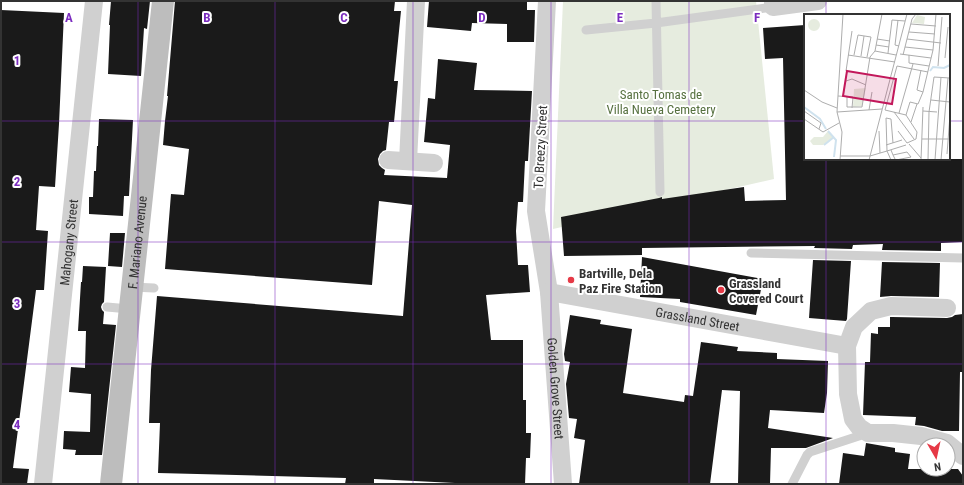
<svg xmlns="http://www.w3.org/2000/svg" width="964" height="485" font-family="'Roboto Condensed',sans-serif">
<rect width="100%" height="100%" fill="#fff"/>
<path fill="#e6ecdf" d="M563,1H756L774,179L553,229Z"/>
<path fill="#1a1a1a" d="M111,1H150L147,29L144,28L141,76L108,74L110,25H109Z
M175,1H395L394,11H401L394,81H398L394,122H389L386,150L383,151L380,154L378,159L379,165L382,168L385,170L384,175L447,178L450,145L424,142L428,98L435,99L438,59L477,63L474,90L532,91L528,161H525L523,202H518L516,231L518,265H528L530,292L486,295L491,340H523V400H526V433H531L530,458H526L525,484H475L374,479V484H345L346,478L158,473L160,423H149L151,370L157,296L403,316L412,205L379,201L372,285L165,269L171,194L184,195L189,149L163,145L165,121L168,96H167Z
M429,1H527V10H535L534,42H507V24L472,23L471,31L427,27Z
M1,10L64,13L59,124L55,187L39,186L36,230L48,231L44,290H36L13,468L29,469L27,484H1Z
M805,25V159H963V242L941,243V251L882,250L883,244L853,245L852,249L814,248L815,246L642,248V255L564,256L561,217L659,198L662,197V199L744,187L745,201L786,200L783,58L765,59L763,28Z
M99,119L133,120L129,196H124L123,216L89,214V197H93L94,171H96L97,146H98Z
M110,233H125L122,267L108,266Z
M642,257L763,279L756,315L680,302V299L640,297Z
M813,260L851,261L847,319L846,321L809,318Z
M882,262L940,263L939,297L891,296L880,297Z
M83,266L106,267L104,302L102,304L101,307L102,310L104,312L103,324L116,325L102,455H75L76,450L63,449L64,431L90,432L91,394L69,392L71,367L85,368L86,331H78L81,282H82Z
M963,314V372H960L959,431H942L924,426L915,425L916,417L863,415L865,362H870L871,333L878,334V327H890V317H892L947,318L952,317L955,315Z
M570,315L601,320L600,324L632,329L623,393L684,402L685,395L693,396L701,342L738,347L737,351L777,353V359L828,361L827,393L824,413L770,410L768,428L833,438L806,448H771L770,484H738L740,391L722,390L710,484H579L585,440L574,438L577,419L569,418L566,384L570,362L565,361L564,354Z
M866,443L895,448V452L910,454L908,469H958L963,476V484H839L843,453L864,456Z"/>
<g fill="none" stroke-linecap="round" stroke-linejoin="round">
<path stroke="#d0d0d0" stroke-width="9" d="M656,1L660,192
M586,30L656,23L773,7
M751,253L963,258
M132,287L154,288
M107,307L129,309
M792,484L807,455L810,452L868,433"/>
<g stroke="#d0d0d0" stroke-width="18">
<path id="s1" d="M547,1L536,211L549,292L563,484"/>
<path d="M773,1V7L818,1"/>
<path d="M388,160L434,163"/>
<path d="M408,161L416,1"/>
<path id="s2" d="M549,292L847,346"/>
<path d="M947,308L891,306L871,311L854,327L847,346L848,394L853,419L859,427L868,433H893L921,436L947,443L963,456"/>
<path id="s3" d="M43,484L94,1"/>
</g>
<path stroke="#bdbdbd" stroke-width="22" id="s4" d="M111,484L163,1"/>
</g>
<path fill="none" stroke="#7b2cbf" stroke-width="1" stroke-opacity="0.55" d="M138,1V484M275,1V484M413,1V484M551,1V484M689,1V484M826,1V15M1,121H805M949,121H963M826,159V484M1,242H963M1,364H963"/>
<g fill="#e63946" stroke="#fff" stroke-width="1.5">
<circle cx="571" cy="280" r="4"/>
<circle cx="721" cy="290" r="4"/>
</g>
<g text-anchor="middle" stroke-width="4" stroke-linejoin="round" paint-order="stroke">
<g font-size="13" fill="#56703f" stroke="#fff">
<text x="661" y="99">Santo Tomas de<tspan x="661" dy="15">Villa Nueva Cemetery</tspan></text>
</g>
<g font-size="13" fill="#333" stroke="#fff">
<text transform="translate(540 147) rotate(-87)" y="5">To Breezy Street</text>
<text dy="5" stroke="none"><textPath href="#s3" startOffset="243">Mahogany Street</textPath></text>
<text dy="5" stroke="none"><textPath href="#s4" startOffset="243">F. Mariano Avenue</textPath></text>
<text dy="5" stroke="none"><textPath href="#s2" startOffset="151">Grassland Street</textPath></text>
<text dy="5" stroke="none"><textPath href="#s1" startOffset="389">Golden Grove Street</textPath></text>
</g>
<g font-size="13" font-weight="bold" fill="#333" stroke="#fff" text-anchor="start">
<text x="579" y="278">Bartville, Dela<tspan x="579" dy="15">Paz Fire Station</tspan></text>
<text x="729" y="288">Grassland<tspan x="729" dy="15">Covered Court</tspan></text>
</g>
</g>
<g transform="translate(804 14)">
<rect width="146" height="146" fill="#fff"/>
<path d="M113,1L121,3L120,10L108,9ZM4 11a6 6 0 1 1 12 0a6 6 0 1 1-12 0ZM62,74L58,92L49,93L50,75ZM24,117L30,123L19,131H9L6,127L10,123H19Z" fill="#e6ecdf"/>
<path fill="none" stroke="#cfe2ee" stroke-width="2" d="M126,57L129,53L140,54L146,51M0,93L16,105L22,115M24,117L32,126L30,143M20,131L30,123"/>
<path fill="none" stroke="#adadad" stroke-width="1" d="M94,6L91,31L95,32M107,10L132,12M105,18L131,20M73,25L86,27M103,25L137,29M72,31L85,33M101,33L129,36M71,37L92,41M84,39L88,6L101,7M96,40L127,44M44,41L91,48M50,41L54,21L67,23L63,43M99,41L108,5L112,0M105,41V49L125,52M57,42L60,22M141,44L144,13M134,52L138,3M117,56L113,76L119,78M42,57L48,17M42,67L48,65L62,71M0,76L18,88L33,94M34,82L49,83L48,94M43,83V93H58L66,43L71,37L78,0M127,86L146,88M65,96L68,78M81,96L93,52L124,58M81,96L102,101M0,97L17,109L15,115M119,97L133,98M33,98L78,95M90,98L110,125M95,99L109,50M102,101L106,88L114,90L119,78L129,36L132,0M0,105L19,118L35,109M107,108L113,90M75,117L76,139M94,117L103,129L112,125L113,118L102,101M118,125H146M105,130L117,144M82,131L98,126M87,136L89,141L91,145L92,146L107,143L103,138L89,141M83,137L102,131M143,140L146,101M36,142H66L83,137M36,146L38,118L33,98L39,0M65,146L103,0M87,146L83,137L82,104L87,105L89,129M117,146L119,93M124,146L125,98L130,63L146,64M131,146L137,63M137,146L144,64"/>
<path fill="#c2185b" fill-opacity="0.15" stroke="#c2185b" stroke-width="2" d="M43,57L92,65L88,90L39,82Z"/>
<rect width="146" height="146" fill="none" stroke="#333" stroke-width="2"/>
</g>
<g font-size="13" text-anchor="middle" font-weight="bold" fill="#7b2cbf" stroke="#fff" stroke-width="4" stroke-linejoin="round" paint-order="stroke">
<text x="69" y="22">A</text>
<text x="207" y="22">B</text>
<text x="344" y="22">C</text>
<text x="482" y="22">D</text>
<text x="620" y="22">E</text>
<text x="757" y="22">F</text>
<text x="17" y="65">1</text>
<text x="17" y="186">2</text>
<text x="17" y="308">3</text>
<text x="17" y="429">4</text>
</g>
<rect width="964" height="485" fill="none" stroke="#333333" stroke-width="4"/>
<g transform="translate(936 457) rotate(171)"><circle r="19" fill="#ffffff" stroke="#adadad"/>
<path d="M0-3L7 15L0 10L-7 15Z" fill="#e63946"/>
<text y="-6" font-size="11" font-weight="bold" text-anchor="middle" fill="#333333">N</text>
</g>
</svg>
